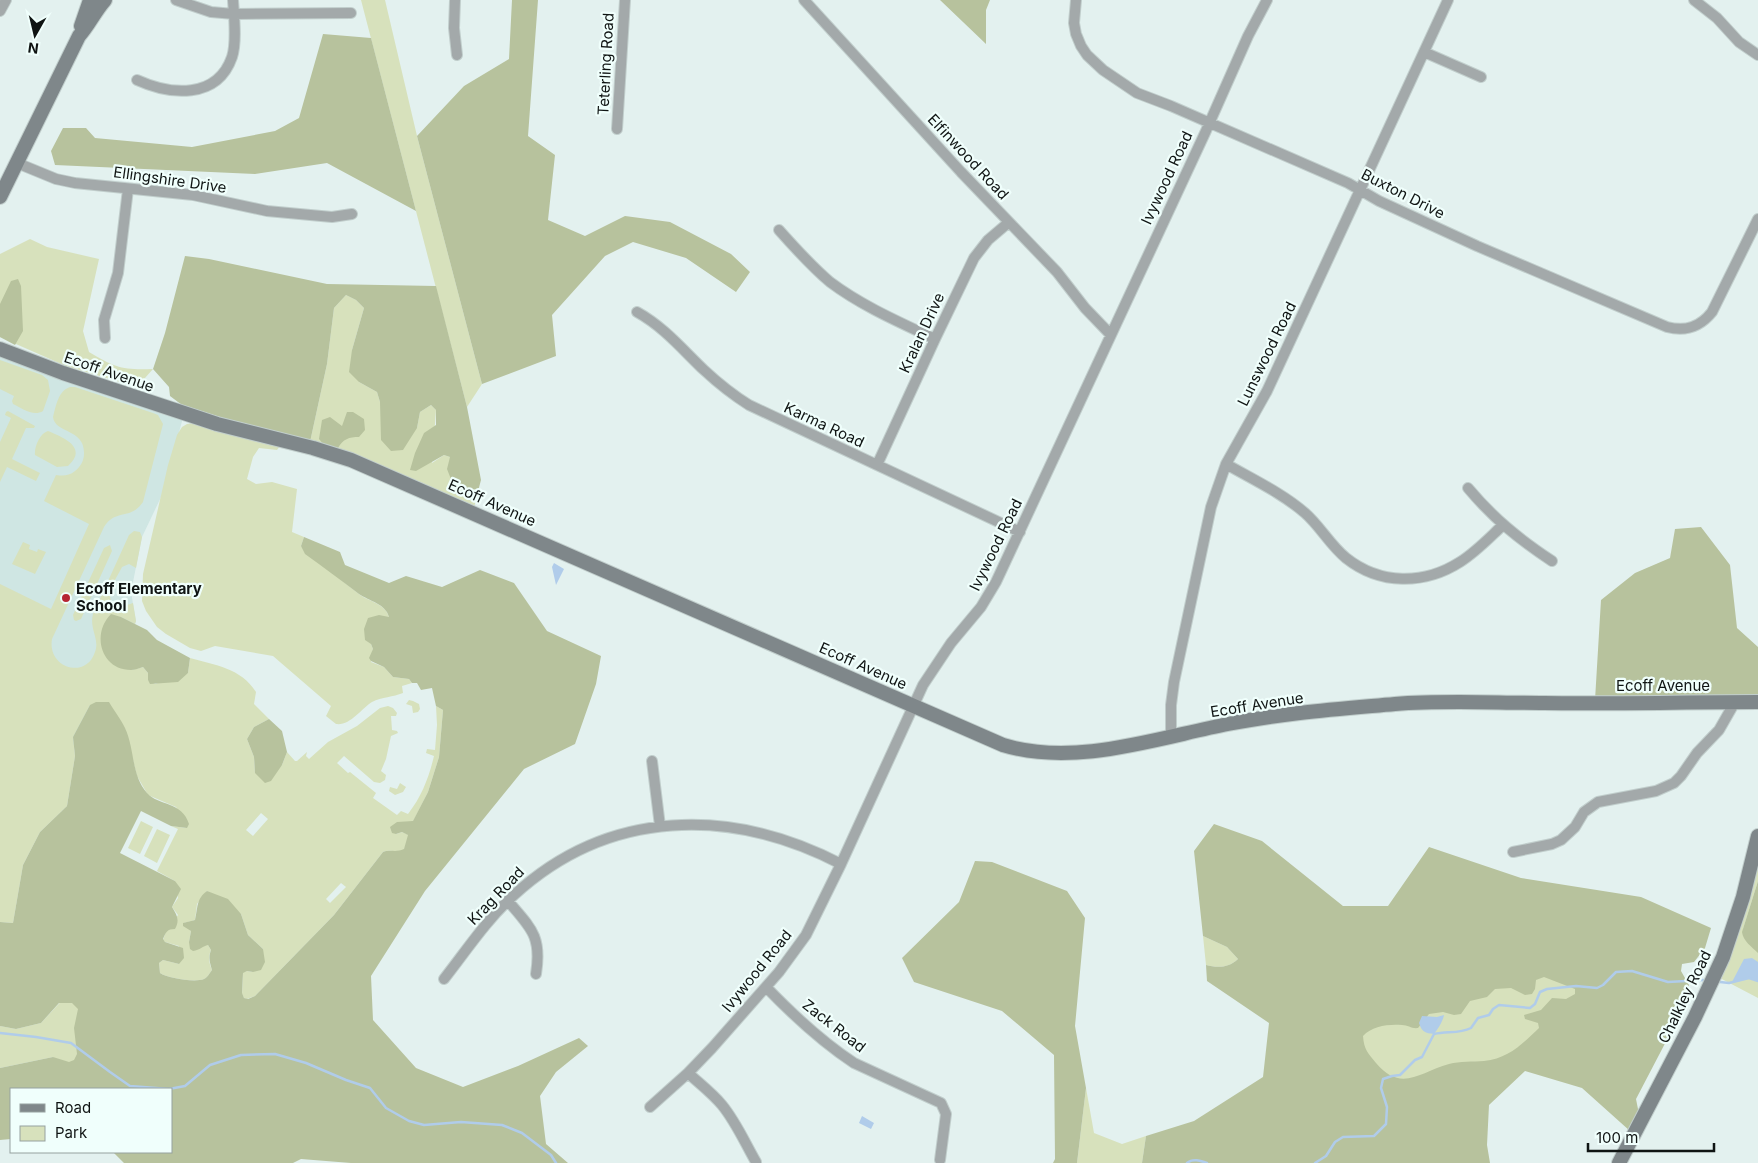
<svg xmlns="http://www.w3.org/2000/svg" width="1758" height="1163" font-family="Inter,sans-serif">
<rect width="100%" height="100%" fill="#e3f1ef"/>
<path fill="#cfe6e3" d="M0,351L184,414L162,495L142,537L131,592L136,621L109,702L0,849Z"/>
<path fill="#d7e1bc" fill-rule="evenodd" d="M361,0H385L417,136L482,384L467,407Z
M30,239L47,247L99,259L83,331L89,352C116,368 122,370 153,369L137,387L66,366L0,337V254Z
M346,295L356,300L364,308L352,350L359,382L377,392L380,402L417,428L420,412L431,405L436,410L432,463L444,455L450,457L456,492L477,495L474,508L310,442L327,364L334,308Z
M0,360L42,375L48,380L50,391L43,411C33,417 22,408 13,404L12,401L14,396L0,389Z
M70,387H75L153,413L158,415L163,424L143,502C130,521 116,508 104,527L52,639C47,668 86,680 95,652C100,639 89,629 93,614L129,535L134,531L140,532L142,537L136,568L129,564L122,567C116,579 105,593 113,606L121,607L133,603L136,621L135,624L121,617L132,670L143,667L148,673V680L155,684L188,673L190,658C215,665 241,668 256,692L254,704L269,719L254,727L247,739L254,757L255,773L282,765L287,752L295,761H297L307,752L306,756L309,759L328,742L357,726L380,708L388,706L393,708L397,713L396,716H391L392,730L397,731L398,733L391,736L386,759L381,771L386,775L385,780L380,783L374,782L344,756L337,763L348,773L350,772L376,793L373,798L397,815L401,811L408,814C422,796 429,777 434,756L426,753L427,749L435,750L437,725L436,706L443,710L439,757L428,792L413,822H397L396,834L402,832L409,835L404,850C395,853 391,849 383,852L334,915L255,996L247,999L244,998L242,994L243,972L247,971L253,972L263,949L248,935L241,914L207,891L197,904L195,920L184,923L191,931L189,942L208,945L211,950C208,957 209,963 212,970C209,974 208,977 204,979C195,983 167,978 160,973L159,963L163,960L179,964V946L165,942L163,940L166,931L178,915L172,907L178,898L175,881L157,871L178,829L171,826L187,828L176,807L148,795L137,776L125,729L90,705L73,737L75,756L67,806L40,832L23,865L13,923L0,922V584L51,609L89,524L44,501L56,475C63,476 69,476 75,471C80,467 84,461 84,454C85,428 55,434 53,417C56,406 58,391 70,387ZM261,813L268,819L253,836L246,830ZM341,883L346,887L330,903L326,899Z
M8,411L35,426L34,428H26L12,459L40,473L36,481L7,467L0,482V442L11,418L5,415L6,412Z
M193,423L256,441L280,446L277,450L259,448L253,457L247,479L256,484L272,482L297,489L292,532L304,537L301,546C321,562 339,579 359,594C369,602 385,603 389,617L386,618L371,644L373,649L371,662L384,667L393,677L409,679L412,683L402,686L403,693C393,697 382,697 372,702C361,709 350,726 336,724L326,716L331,706L273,656L215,646L201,651L190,648L166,634L157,627L146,611L142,601L143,574L168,465L177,435L182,427L187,424Z
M48,431C62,437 89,447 68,466L57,467L35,455C34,447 40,433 48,431Z
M23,542L30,545L29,549L37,552L38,549L46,552L35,574L12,564Z
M110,545L112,551L81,619L76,621L74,620L73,615L104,548Z
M409,700L413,701L419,704L420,709L418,712L413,713L412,706L406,704Z
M400,783L406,787L403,792L395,795L389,791L390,787L397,789Z
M141,821L153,827L140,854L128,848Z
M157,829L170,835L157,863L144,856Z
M1758,851V881L1743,929L1758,940V998L1718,977Z
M1203,936L1227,947L1238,959C1229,968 1217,968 1206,965Z
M1289,950L1416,996L1614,965L1524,1050L1440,1083L1394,1085L1366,1071Z
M92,968L171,1089H85L53,1057L0,1068V1026L16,1029L41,1023Z
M1086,1088L1094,1133L1122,1144L1146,1136L1142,1163H1077Z"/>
<path fill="#b7c29d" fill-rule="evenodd" d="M512,0H538L528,136L555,155L548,220L585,236L625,216L670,222L731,254L750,272L736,292L686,258L633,242L605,256L552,315L556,356L482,384L417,136L464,86L509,59Z
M940,0H990L986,10V44Z
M323,34L371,38L416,211L327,163L255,174L55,165L51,151L63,128H86L95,138L192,147L275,131L299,118Z
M185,256L209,259L327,284L436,286L467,407L481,480L477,495L456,492L447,469L450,457L444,455L416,471L410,470L415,453L424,433L436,425V410L431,405L420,412L417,428L403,450L391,451L381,440L380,402L377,392L359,382L349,372L352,350L364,308L356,300L346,295L334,308L327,364L310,442L245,425L182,405L170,396L169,387L153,369L165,333Z
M18,279L21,286L23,331L15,345L0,337V304L11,281Z
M347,412H353L364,419L365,430L359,437C349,437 343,439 338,448L324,445L319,439L322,420L330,417L342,426Z
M1701,527L1730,565L1737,628L1758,647V698L1595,700L1601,600L1635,573L1670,558L1675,529Z
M304,537L340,552L345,565L389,583L406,576L442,587L480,570L514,583L547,631L601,656L596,684L575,744L524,769L425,891L371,976L373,1020L416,1068L463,1087L518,1066L579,1038L588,1046L556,1072L540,1096L546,1144L568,1163H351L301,1159L293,1163H124L113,1152H171V1089H11V1139L0,1140V1068L53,1057L69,1062L74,1060L77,1054L74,1028L78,1009L72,1003H59L41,1023L16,1029L0,1026V922L13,923L23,865L40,832L67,806L75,756L73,737L90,705L96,702H109C114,711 121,719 125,728C135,749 131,775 147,793C158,806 182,801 189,824L187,828L171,826L141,811L120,853L175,881L181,889L172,907C177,915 180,920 175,929C167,929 166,932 163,939L165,942L183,948L184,958L179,964L163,960L159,963L160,973C167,978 195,983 204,979C208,977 209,974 212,970C210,963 208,958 211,950L208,945C203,946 200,950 193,951L190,949L189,942L191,931L183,926V923L195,920C198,908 196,899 207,891L228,899L241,914L248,935L263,949L265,962L261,970L253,972L247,971L243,973L242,993L244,998L248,999L255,996L334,915L383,852C391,849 395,853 404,849L408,835L402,832L396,834L392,833L390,827L397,822L413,821L428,792L439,757L443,710L436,706L432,688L421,690L417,683H412L409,679L393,677L384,667L371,661L369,658L373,649L371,644L365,640L364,629L368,618L379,615L389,617C386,604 369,601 359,594C341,580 323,567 305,554L301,546Z
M111,614L121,617L147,630L157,640L190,658L188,673L178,682L150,684L148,680V673L143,667C139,668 135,670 131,670C101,670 91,634 111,614Z
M269,719L282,731L287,752L282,765L271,781L265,783L255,773L254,757L247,739L254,727Z
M1214,824L1262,841L1343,906H1388L1429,847L1521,878L1641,897L1711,928L1705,948L1694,962L1682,964L1681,971L1689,985L1683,1009L1636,1099L1639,1114L1630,1131L1582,1088L1525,1071L1489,1105L1487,1145L1490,1163H1142L1146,1136L1194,1121L1263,1077L1269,1023L1207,981L1206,965C1217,968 1229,968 1238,959L1227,947L1203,936L1194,851ZM1544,977L1575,989V994L1566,999L1552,998L1541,1010L1524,1015L1525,1019L1538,1023L1539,1028C1522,1044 1509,1058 1484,1061C1473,1062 1460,1061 1449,1064C1420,1072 1401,1093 1376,1063C1368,1053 1364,1050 1363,1036C1372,1026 1388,1024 1402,1025C1408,1025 1412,1029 1418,1028L1429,1014L1443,1012L1454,1015L1461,1014L1470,1001L1487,997L1495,989L1511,988L1525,995L1532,994L1535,989L1536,980Z
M975,861L992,862L1067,891L1085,918L1075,1026L1086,1088L1077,1163H1053L1055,1159L1054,1055L1002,1011L914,982L902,958L959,902Z
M1758,881V953C1752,947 1743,941 1742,932Z"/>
<path fill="#b0ccea" d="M554,563L564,569L556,585L552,567Z
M1752,958L1758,962V981L1748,978L1732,982L1744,959Z
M1444,1015C1443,1021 1438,1029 1434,1034C1425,1033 1422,1032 1419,1023L1422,1016L1437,1017Z
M862,1116L874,1123L871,1129L859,1123Z"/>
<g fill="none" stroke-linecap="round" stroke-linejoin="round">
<path stroke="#b0ccea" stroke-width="2.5" d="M1720,982L1729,983L1749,978L1758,981
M0,1033L36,1037L71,1043L110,1072L130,1086L169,1089L185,1086L210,1065L241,1055L275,1054L306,1063L346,1080L370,1088L386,1108L409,1121L424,1125L461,1122L502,1125L522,1133L551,1155L556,1163
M1187,1163C1193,1158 1201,1161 1207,1163
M1315,1163L1326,1156L1335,1142L1343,1137L1374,1136L1386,1124L1387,1107L1381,1088L1383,1079L1392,1076L1400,1075L1415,1060L1422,1057L1434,1034C1447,1031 1459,1034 1471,1028L1478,1018L1489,1015L1493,1009L1499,1005L1530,1008L1535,1004L1540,992L1547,989L1576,986L1597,988L1603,985L1616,972L1632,971L1668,982L1704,980"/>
<defs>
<path id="street" d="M176,0L211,12L234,14L351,13
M455,0L454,28L457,55
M804,0L961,172L1057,272L1085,308L1110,334
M1076,0L1074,23L1076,34L1081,46L1087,55L1103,70L1137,93L1171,106L1348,183L1379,201L1477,246L1667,327C1686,332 1700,327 1712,312L1758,219
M1694,0L1717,18L1739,42L1758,55
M0,11L6,0
M1424,52L1481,77
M137,80C170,95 217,100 232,57C237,42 234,16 233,0
M617,129L625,0
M17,163L56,179L75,183L193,195L267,211L332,217L352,214
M779,230C795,248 811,266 830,282C862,306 899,322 935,339
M637,312C664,327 682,349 704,370C718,383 733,395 749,405L1020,532
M105,338L104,320L118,273L128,189
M1226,464C1252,479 1282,493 1305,513C1320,526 1330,545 1346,558C1380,585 1424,585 1460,562C1476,552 1489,538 1503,525
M877,465L935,339L974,258L988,240L1008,223
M1468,488C1494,519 1519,539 1552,561
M1171,737V705L1174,682L1211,507L1226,464L1267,391L1448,0
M652,761L660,826
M1513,852L1552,844L1561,840L1575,827L1584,812L1598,802L1656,791L1674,783L1681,776L1697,753L1719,730L1735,702
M508,901C531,928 542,936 536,974
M444,979C466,951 487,919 514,895C609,808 731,807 841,864
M766,987C793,1015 822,1042 854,1063L941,1103L946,1114L940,1160
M688,1073C700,1084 712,1093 722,1105C736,1122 745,1143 756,1162
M650,1107L688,1073L712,1048L779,972L806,935L841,864L923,685L951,643L981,607L996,582L1205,133L1248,36L1267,0"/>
<path id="secondary" d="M81,26L90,0
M0,197L79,36C89,25 95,11 105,0
M0,349L63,373L217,424L313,448L351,460L1003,745C1075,767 1157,738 1228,724C1283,713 1340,709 1395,704C1445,700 1494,703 1544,703C1615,704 1687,702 1758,702
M1619,1163L1695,1017L1723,957L1743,897L1758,836"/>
</defs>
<use href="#street" stroke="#c1cecc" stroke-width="12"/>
<use href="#secondary" stroke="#c1cecc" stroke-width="16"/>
<use href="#street" stroke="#a3a9aa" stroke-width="10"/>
<use href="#secondary" stroke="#7f878a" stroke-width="14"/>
</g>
<circle fill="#b62532" stroke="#f0fffc" stroke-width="2" cx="66" cy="598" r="5"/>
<g text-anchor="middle" stroke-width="4.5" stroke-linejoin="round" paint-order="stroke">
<g font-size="15" fill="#0f1413" stroke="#f0fffc">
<text transform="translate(606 64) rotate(-87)" y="5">Teterling Road</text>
<text transform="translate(968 157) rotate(47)" y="5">Elfinwood Road</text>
<text transform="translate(1167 178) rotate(-65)" y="5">Ivywood Road</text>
<text transform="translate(170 180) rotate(8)" y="5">Ellingshire Drive</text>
<text transform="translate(1403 194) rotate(27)" y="5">Buxton Drive</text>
<text transform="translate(922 333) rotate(-65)" y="5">Kralan Drive</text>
<text transform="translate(1267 354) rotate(-64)" y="5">Lunswood Road</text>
<text transform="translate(109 372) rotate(19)" y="5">Ecoff Avenue</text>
<text transform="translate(824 425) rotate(25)" y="5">Karma Road</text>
<text transform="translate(492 503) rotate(24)" y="5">Ecoff Avenue</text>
<text transform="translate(996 545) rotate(-64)" y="5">Ivywood Road</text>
<text transform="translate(863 666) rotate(24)" y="5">Ecoff Avenue</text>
<text x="1663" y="691">Ecoff Avenue</text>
<text transform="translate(1257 705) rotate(-9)" y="5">Ecoff Avenue</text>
<text transform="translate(496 896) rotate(-46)" y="5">Krag Road</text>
<text transform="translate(757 971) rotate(-51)" y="5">Ivywood Road</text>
<text transform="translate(1685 997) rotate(-64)" y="5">Chalkley Road</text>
<text transform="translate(834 1026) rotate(38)" y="5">Zack Road</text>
</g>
<g font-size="15" font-weight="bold" fill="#0f1413" stroke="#f0fffc" text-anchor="start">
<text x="76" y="594">Ecoff Elementary<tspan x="76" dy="17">School</tspan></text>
</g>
</g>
<rect x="10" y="1088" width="162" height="65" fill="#f0fffc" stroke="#96a19f"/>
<rect x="20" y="1104" width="25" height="8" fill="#7f878a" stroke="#96a19f"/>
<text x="55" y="1113" font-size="15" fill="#0f1413">Road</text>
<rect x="20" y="1126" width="25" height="15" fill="#d7e1bc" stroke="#96a19f"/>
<text x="55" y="1138" font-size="15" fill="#0f1413">Park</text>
<g transform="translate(35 35) rotate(188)" stroke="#f0fffc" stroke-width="4" paint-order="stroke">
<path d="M0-4L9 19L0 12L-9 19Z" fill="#0f1413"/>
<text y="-8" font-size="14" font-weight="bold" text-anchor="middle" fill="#0f1413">N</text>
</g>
<path d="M1588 1143v8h126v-8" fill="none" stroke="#0f1413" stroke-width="2.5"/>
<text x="1596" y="1143" font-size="15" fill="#0f1413" stroke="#f0fffc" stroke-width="4" paint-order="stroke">100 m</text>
</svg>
